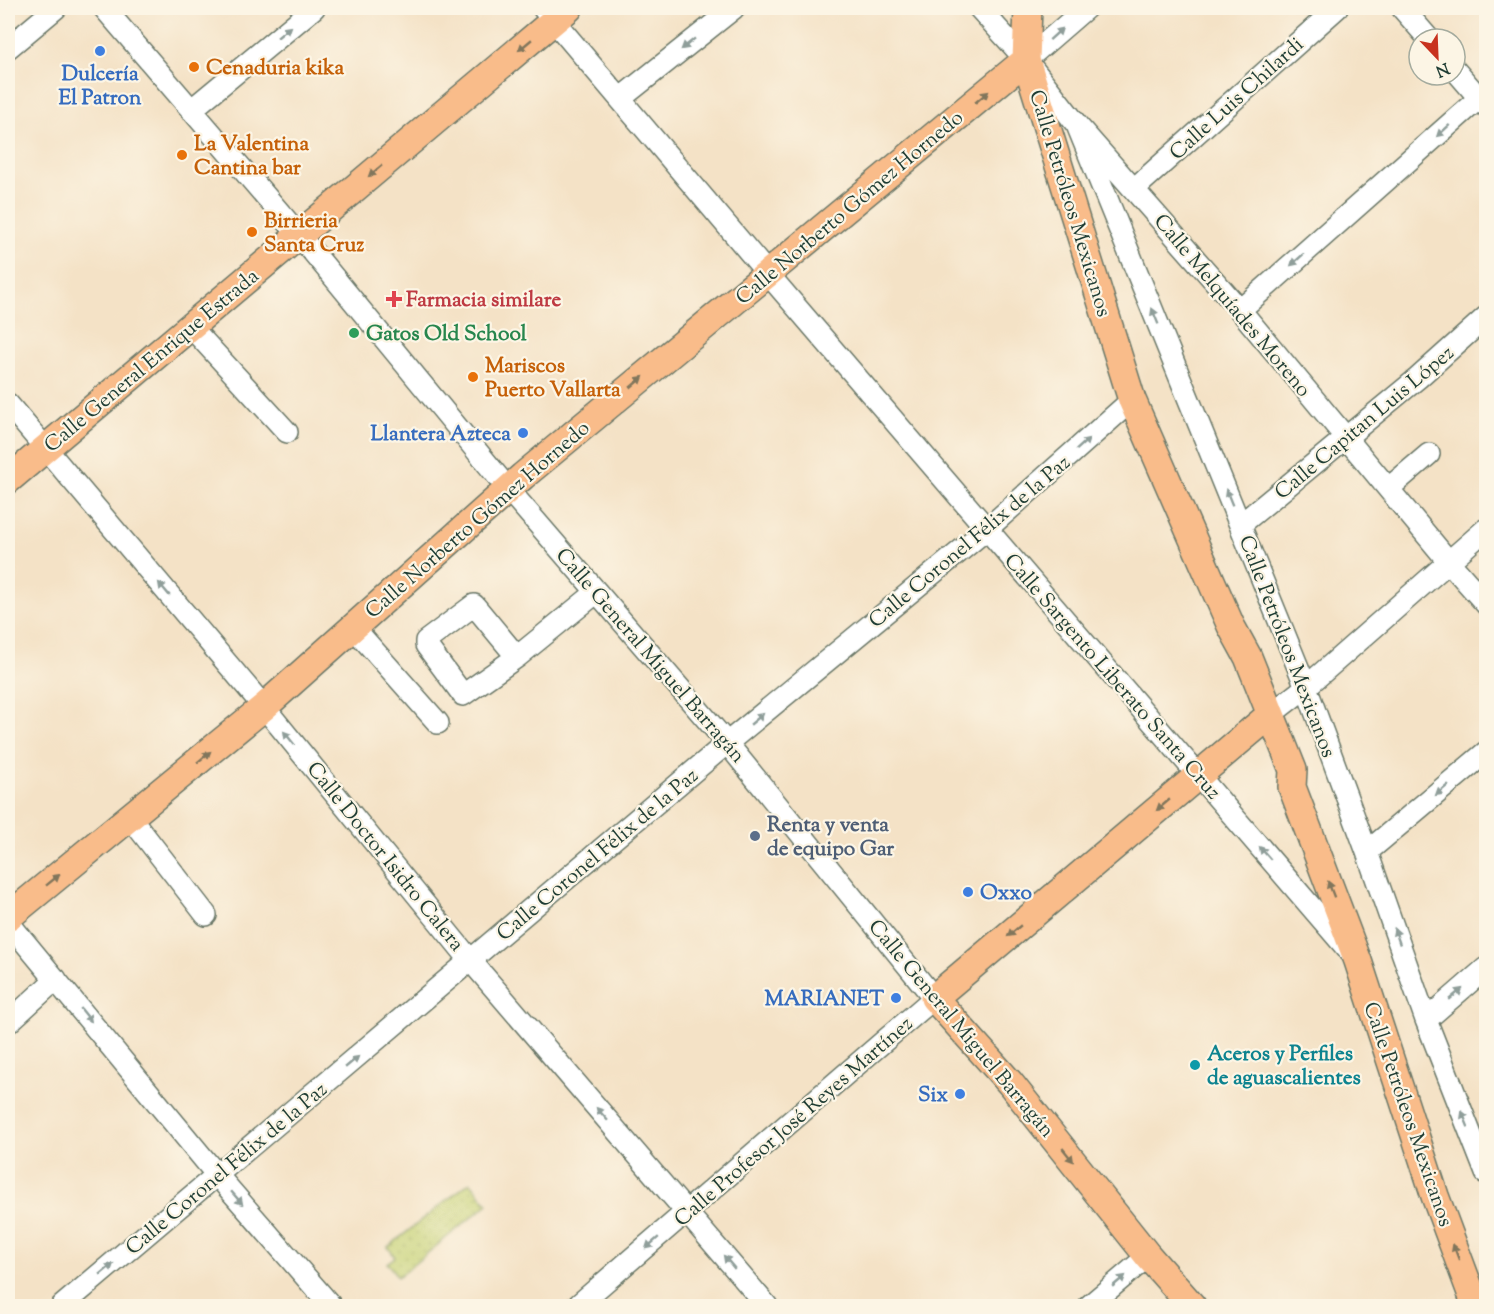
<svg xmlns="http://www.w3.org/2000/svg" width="1494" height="1314" font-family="'Sorts Mill Goudy',serif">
<defs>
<pattern id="green-dots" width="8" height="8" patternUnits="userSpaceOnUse" patternTransform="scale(1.5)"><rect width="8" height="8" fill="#c5d173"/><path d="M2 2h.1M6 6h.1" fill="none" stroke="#a9b464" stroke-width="1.8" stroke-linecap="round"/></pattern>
</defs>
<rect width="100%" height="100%" fill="#fcf5e5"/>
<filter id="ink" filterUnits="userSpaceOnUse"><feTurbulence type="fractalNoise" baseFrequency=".0167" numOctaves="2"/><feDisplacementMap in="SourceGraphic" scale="12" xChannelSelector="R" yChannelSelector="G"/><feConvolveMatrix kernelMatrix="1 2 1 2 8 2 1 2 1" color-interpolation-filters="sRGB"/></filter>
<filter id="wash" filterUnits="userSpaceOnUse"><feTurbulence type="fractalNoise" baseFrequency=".008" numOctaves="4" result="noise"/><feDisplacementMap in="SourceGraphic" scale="24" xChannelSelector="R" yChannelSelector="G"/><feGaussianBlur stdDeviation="1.35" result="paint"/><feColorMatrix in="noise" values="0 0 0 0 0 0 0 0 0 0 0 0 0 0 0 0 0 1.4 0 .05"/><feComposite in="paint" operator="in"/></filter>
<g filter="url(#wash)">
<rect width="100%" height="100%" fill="#f4e2c6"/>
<path fill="url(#green-dots)" stroke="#728754" stroke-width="1.5" d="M470,1182L488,1204L398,1277L387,1263L395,1257L388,1247Z"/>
</g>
<g filter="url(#ink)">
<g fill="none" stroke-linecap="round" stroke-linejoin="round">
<defs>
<path id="minor" d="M104,8L299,235L508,489L727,743L934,998L577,1306
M543,8L768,274L1349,951
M979,8L1026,60L1077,125L1240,310L1449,562L1486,604
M1402,8L1429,39
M8,48L56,8
M1026,60L1086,8
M1455,70L1486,106
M621,98L734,8
M191,110L314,8
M1077,125L1306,687L1367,852L1426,1020L1486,1173
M1134,189L1337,8
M1240,310L1486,92
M190,326L287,432
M8,404L264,707L471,961L767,1306
M1389,488L1429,454
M1240,525L1418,378L1486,317
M353,627L438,723
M517,657L474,605L426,641V645L463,695L517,657L597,592
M1270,715L1306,687L1486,529
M130,817L206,915
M1367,852L1486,752
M8,922L217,1175L331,1306
M1426,1020L1486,968
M8,1023L56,979
M62,1306L727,743L987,529L1132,400
M1089,1306L1148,1256"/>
<path id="major" d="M1028,8L1026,60L1132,400L1231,626L1248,657L1293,770L1292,787L1358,961L1435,1196L1476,1306
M8,480L569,8
M8,917L264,707L523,476L1026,60
M1192,1306L1148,1256L1010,1083L934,998L1270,715"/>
</defs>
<use href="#minor" stroke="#6a7767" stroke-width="24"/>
<use href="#major" stroke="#6a7767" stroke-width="30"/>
<use href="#minor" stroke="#fff" stroke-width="21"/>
<use href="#major" stroke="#f9bc8a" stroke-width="27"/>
</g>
<defs><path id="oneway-solid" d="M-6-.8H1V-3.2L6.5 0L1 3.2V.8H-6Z" transform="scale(1.5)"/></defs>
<g fill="#8f9e9a">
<use href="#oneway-solid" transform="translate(284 32) rotate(-40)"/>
<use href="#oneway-solid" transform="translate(1056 34) rotate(-42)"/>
<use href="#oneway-solid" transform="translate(688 44) rotate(141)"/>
<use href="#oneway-solid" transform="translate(1443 131) rotate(138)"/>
<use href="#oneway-solid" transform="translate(1297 260) rotate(138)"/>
<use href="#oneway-solid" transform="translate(1155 316) rotate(-112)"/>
<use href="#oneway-solid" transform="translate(1083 444) rotate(-42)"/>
<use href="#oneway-solid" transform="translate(1229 497) rotate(-112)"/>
<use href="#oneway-solid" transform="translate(164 589) rotate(-130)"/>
<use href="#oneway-solid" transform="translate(757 719) rotate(-40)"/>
<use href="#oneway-solid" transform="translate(289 738) rotate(-129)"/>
<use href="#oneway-solid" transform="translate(1442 790) rotate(140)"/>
<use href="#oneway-solid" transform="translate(1265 853) rotate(-131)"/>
<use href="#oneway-solid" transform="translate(1397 936) rotate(-109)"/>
<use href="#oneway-solid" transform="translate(1456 994) rotate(-40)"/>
<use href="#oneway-solid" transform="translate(86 1015) rotate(51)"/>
<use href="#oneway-solid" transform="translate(352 1062) rotate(-40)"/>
<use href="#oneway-solid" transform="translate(602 1114) rotate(-131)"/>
<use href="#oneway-solid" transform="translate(1465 1119) rotate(-112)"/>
<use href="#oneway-solid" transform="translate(237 1198) rotate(49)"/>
<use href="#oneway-solid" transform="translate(652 1243) rotate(139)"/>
<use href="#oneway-solid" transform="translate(729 1262) rotate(-130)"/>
<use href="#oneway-solid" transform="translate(107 1269) rotate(-40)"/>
<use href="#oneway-solid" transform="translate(1119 1281) rotate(-40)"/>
</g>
<g fill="#81765b">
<use href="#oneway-solid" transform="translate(525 45) rotate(140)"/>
<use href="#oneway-solid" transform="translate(982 97) rotate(-40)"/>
<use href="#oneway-solid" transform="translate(375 171) rotate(140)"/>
<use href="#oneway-solid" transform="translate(637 382) rotate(-40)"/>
<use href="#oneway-solid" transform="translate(204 757) rotate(-39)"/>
<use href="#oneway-solid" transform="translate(1163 805) rotate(140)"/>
<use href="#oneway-solid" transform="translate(53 880) rotate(-39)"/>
<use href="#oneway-solid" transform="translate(1331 889) rotate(-111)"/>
<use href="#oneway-solid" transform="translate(1014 931) rotate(140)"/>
<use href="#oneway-solid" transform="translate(1068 1155) rotate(51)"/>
<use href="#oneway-solid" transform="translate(1456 1252) rotate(-111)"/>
</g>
</g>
<g fill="#3f7fe0" stroke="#fcf5e5" stroke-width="2">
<circle cx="100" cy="51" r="6"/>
<circle cx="523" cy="433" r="6"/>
<circle cx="968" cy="892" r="6"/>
<circle cx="896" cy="998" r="6"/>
<circle cx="960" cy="1094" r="6"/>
</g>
<g fill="#e8710a" stroke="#fcf5e5" stroke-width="2">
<circle cx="194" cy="67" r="6"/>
<circle cx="182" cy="155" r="6"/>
<circle cx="252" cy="232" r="6"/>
<circle cx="473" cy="377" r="6"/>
</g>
<path fill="#e0444e" stroke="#fcf5e5" stroke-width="2" d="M391 290h6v6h6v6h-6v6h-6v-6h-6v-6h6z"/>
<circle fill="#2e9e5b" stroke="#fcf5e5" stroke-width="2" cx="354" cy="333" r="6"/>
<circle fill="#5c6f8a" stroke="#fcf5e5" stroke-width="2" cx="755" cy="836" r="6"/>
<circle fill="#0f9aa8" stroke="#fcf5e5" stroke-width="2" cx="1195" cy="1065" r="6"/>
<g text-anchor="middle" stroke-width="4.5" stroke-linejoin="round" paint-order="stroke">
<g font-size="21" font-weight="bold" fill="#c56008" stroke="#fcf5e5" text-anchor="start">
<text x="206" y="74">Cenaduria kika</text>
<text x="194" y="150">La Valentina<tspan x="194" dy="24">Cantina bar</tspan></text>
<text x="264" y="227">Birrieria<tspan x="264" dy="24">Santa Cruz</tspan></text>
<text x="485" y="372">Mariscos<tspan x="485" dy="24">Puerto Vallarta</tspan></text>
</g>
<g font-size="21" font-weight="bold" fill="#366cbe" stroke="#fcf5e5" text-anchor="end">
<text x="100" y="80" text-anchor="middle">Dulcería<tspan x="100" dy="24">El Patron</tspan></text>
<text x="511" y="440">Llantera Azteca</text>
<text x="980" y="899" text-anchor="start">Oxxo</text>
<text x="884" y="1005">MARIANET</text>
<text x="948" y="1101">Six</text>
</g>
<g font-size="21" fill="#1f3d34" stroke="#fcf5e5">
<text transform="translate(1236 98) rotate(-42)" y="7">Calle Luis Chilardi</text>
<text transform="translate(1071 203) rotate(73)" y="7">Calle Petróleos Mexicanos</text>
<text transform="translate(849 207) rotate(-40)" y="7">Calle Norberto Gómez Hornedo</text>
<text transform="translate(1233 305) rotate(50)" y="7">Calle Melquíades Moreno</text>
<text transform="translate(151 360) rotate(-40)" y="7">Calle General Enrique Estrada</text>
<text transform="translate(1364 422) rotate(-40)" y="7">Calle Capitan Luis López</text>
<text transform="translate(477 519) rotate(-41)" y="7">Calle Norberto Gómez Hornedo</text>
<text transform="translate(969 541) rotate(-40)" y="7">Calle Coronel Félix de la Paz</text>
<text transform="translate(1288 646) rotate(69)" y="7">Calle Petróleos Mexicanos</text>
<text transform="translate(651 655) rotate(49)" y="7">Calle General Miguel Barragán</text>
<text transform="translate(1113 676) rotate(49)" y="7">Calle Sargento Liberato Santa Cruz</text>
<text transform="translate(597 854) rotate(-40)" y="7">Calle Coronel Félix de la Paz</text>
<text transform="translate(386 856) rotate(51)" y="7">Calle Doctor Isidro Calera</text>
<text transform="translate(962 1028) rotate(50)" y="7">Calle General Miguel Barragán</text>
<text transform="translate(1409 1114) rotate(71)" y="7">Calle Petróleos Mexicanos</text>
<text transform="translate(793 1121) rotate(-41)" y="7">Calle Profesor José Reyes Martínez</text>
<text transform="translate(226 1168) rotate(-40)" y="7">Calle Coronel Félix de la Paz</text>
</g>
<g font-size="21" font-weight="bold" fill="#be3a42" stroke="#fcf5e5" text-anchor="start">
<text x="406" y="306">Farmacia similare</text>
</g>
<g font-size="21" font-weight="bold" fill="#27864d" stroke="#fcf5e5" text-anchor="start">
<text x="366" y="340">Gatos Old School</text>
</g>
<g font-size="21" font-weight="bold" fill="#4e5e75" stroke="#fcf5e5" text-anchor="start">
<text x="767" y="831">Renta y venta<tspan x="767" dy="24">de equipo Gar</tspan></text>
</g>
<g font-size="21" font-weight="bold" fill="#0d838f" stroke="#fcf5e5" text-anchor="start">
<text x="1207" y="1060">Aceros y Perfiles<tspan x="1207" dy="24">de aguascalientes</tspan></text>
</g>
</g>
<rect width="1494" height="1314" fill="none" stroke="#fcf5e5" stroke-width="30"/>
<g transform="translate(1437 57) rotate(157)"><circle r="28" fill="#fcf5e5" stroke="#a4ab9e" stroke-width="1.5"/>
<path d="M0-4.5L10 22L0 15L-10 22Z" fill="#c8321e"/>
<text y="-9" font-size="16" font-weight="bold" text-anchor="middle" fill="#1f3d34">N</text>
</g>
</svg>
